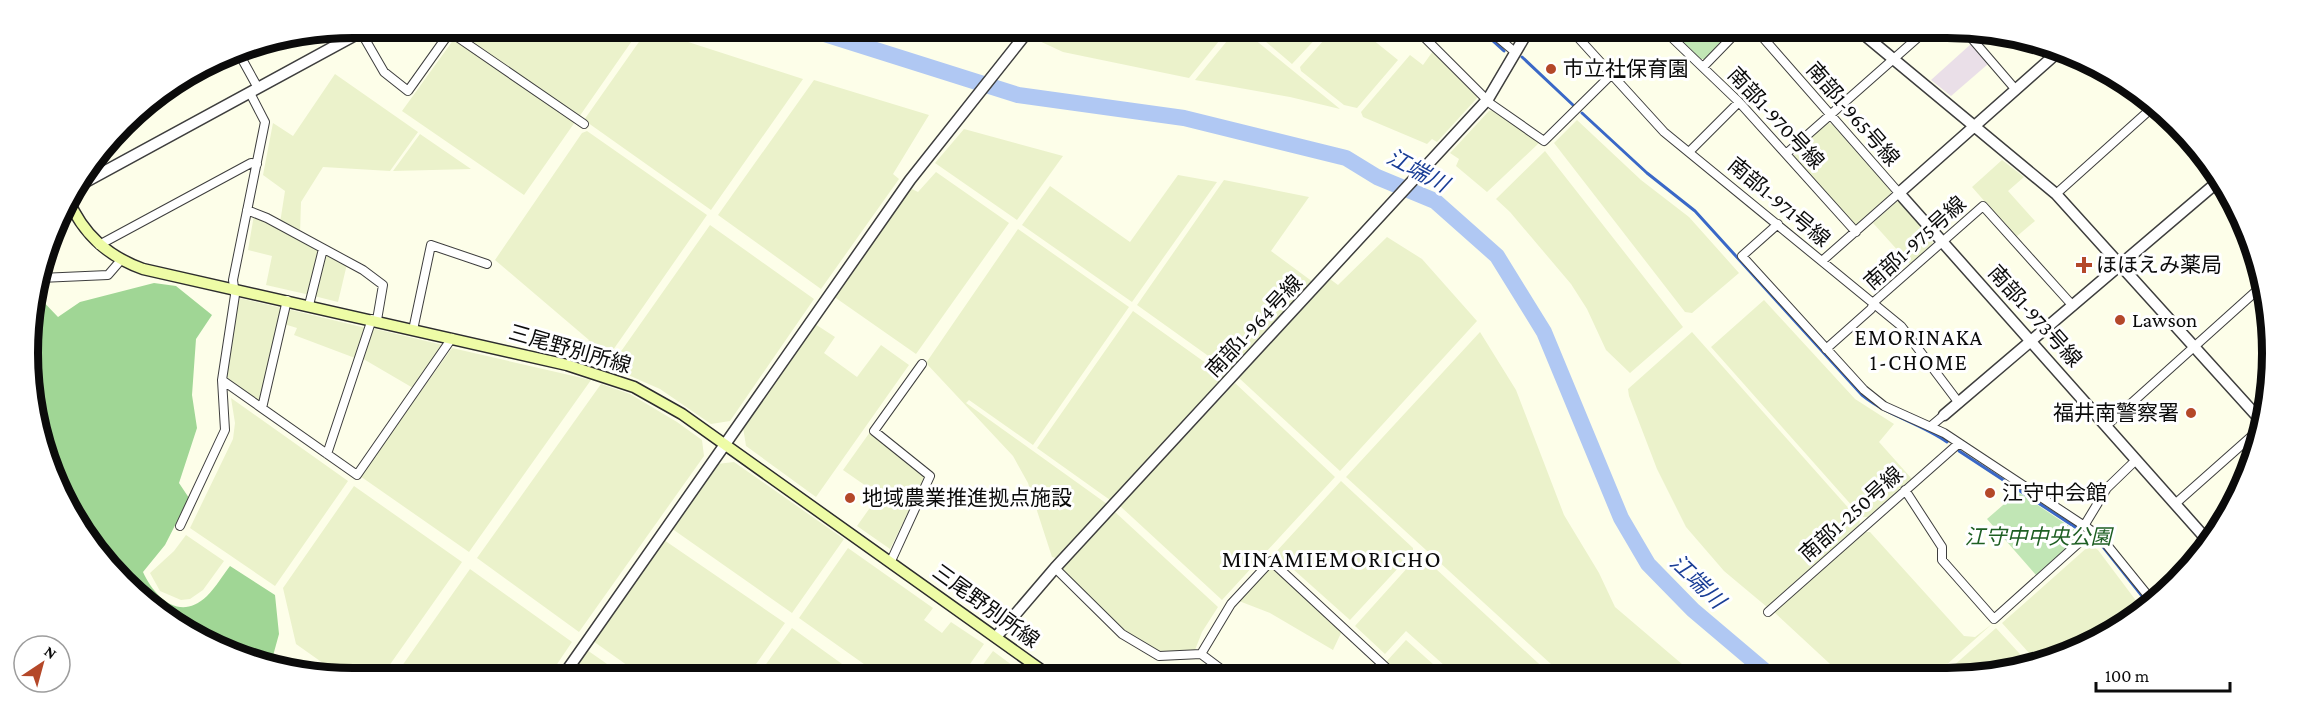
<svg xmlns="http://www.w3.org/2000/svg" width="2300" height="706" font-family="'Crimson Pro','Noto Sans JP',serif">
<rect width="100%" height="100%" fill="#fdfee9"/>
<path fill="#eadfe8" d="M1971,44L1988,64L1951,96L1931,80Z"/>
<path fill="#ebf2cb" d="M462,27L641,28L579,117L458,33Z
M648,29L803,79L711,210L584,120Z
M1041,30H1228L1189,78L1063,52L1035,39Z
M1236,30H1243L1340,109L1290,97L1195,80Z
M1252,30L1323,31L1292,64Z
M1332,31H1362L1398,60L1357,108L1344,105L1301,71L1300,67Z
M454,39L575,122L524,195L402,111Z
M1433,51L1478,97L1437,142L1432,139L1427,144L1363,117L1361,112L1410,55L1423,65Z
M335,74L418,132L390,171L323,167L301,202L300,233L280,223L285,191L263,175L273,123L293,136Z
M814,80L929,115L893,174L899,179L821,289L718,215Z
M1493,110L1539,143L1487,192L1456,166L1459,159L1450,153L1489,111Z
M1577,120L1641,180L1689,217L1739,273L1692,313L1685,312L1554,143Z
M1827,122L1833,125L1891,190V196L1859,224H1854L1794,157L1795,150Z
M964,129L1063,156L1017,220L935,163Z
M587,131L707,215L604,363L579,357L589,340L495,260L582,133Z
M420,134L471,169L393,171Z
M1545,151L1683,327L1630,373L1606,350L1587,309L1571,284L1510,212L1496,199Z
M2002,160L2024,177L2008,191L2035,221L2016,237L1972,187Z
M936,172L1009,223L916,354L833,296L910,188L918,192Z
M1178,175L1217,182L1132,302L1022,225L1050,186L1130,242Z
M1224,180L1309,197L1271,251L1313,282L1233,368L1228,370L1137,305Z
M1896,202H1900L1933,239L1932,245L1910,264L1873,223Z
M254,215L321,250L310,295L266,285L272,256L248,250Z
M710,225L814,299L730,421L711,424L660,389L610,367Z
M1018,229L1129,307L1033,445L969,400L966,403L1107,504L1056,558L1052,557L1028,483L1013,456L926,363Z
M1387,237L1422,259L1477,321L1340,471L1239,378L1330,279L1338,285Z
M328,253L347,264L338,302L314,296L323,258Z
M239,298L282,308L261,404L226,380Z
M1764,300L1855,399L1894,424L1879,442L1912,479L1868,517H1862L1711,347Z
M287,309L366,328L355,358L294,335L297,328L284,324Z
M1133,311L1224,376L1110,500L1037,448Z
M815,324L835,337L824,353L857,377L881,345L909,365L816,497L746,446L743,427Z
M371,328L443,345L413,388L360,357Z
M1480,332L1516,390L1564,515L1599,573L1615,607L1696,676L1563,675L1346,477Z
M1692,332L1860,521L1859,526L1767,607L1724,571L1686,527L1657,469L1629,396L1628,389Z
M452,348L591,380L469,552L360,476Z
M1235,383L1335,477L1222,600L1120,506Z
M601,384L630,394L677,422L702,440L704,456L579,632L477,558Z
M231,398L348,481L275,586L190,528L233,439L235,423Z
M870,432L926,476L890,549L857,526L879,495L843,470Z
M734,462L844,539L792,613L671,528L717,464Z
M1341,481L1413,548V552L1350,620L1275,553Z
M354,486L462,562L384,673H337L296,644L283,588Z
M1115,512L1218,607L1202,632L1195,650L1159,652L1124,631L1061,568Z
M1863,532H1870L1964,636L1975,637L1992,624L1934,676H1843L1774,612Z
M186,535L224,561L203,590L190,599L181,600L160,591L150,573L174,551Z
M664,540L785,623L749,674L638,673L593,641Z
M2090,545L2098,550L2143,610L2072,654L2038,663L2002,623Z
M848,548L933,608L924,620L942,633L951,622L984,644L963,674H878L799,618Z
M1418,556H1422L1551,675H1455L1406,631L1385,654L1355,626Z
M1271,566L1342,631L1333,650L1270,613L1239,601Z
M470,569L572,642L551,673H397Z
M792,628L856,674H759Z
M1996,628L2030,665L1989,676H1942Z
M1406,640L1443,673L1445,675H1401L1386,662Z
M587,650L620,673H570Z
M993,651L1024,674H976Z"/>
<path fill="#c1e6b5" d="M1672,32H1731L1705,59H1701Z
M2018,492L2078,532L2079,537L2036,575L1987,519Z"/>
<path fill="#a0d695" d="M154,283L176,286L212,315L196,339L192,395L197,428L179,483L189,498L165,545L143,572C155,598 180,622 207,596C216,587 223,575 230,566L275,595L279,634L271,663L279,668L172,624L82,534L38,437L30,311L35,293L58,317L80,302Z"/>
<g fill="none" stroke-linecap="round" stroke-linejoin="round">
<path stroke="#3a68c7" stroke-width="3" d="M1482,31L1504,51
M1522,57L1573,105
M1582,113L1647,173L1695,211L1862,395C1888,416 1920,423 1947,442
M1959,451L2078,529
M2092,538L2100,543L2150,606"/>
<path stroke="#b0c8f3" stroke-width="16" d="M809,29L1018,95L1184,118L1346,158L1377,177L1435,201L1497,256L1544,332L1621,518L1648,564L1693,610L1771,676"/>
<defs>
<path id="minor" d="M358,27L384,72L408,91L450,32L584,124
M1418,31L1491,104L1544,141L1611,75
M1490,31L1515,52
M1573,32L1664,132L1901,326L1959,403
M1666,32L1739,102L1856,232
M1758,32L1899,193L1822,261
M1967,33L2016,90
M2042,46L2052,58
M237,50L258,88
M1703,67L1737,32
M250,93L265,122L233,280L235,295L222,380L357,475L452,338
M1689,152L1739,102
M1787,153L1923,33
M2056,194L2153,107
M247,210L267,218L363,270L383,285L377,320
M1778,224L1742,256L1864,390L1884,406L1944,433L2092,531L2103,540L2154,603
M99,245L251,163L257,164
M40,278L108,275L121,260
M309,305L323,249
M413,330L431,245L487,264
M1826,349L1871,309L1875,301L1983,206L2073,306
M262,408L287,300
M1931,426L1944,415
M2106,426L2264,284
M327,454L372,319
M1905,490L1942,547V560L1994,619L2092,531
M2175,504L2263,426
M180,526L225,430L222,380
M2084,526L2107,488L2136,460
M891,561L930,476L874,431L922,364
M1055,568L1122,634L1159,656L1201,654L1229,675
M1768,612L1958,444
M1201,654L1231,604L1271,561L1394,675"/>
<path id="tertiary" d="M1862,33L2056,194L2264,424
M2057,53L1899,193L2208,541
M78,186L370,27
M1944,415L2221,179
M996,637L1055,568L1488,99L1528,31
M565,673L910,180L1029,30"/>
<path id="secondary" d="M68,199C83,234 107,256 143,269L567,365L634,387L682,414L1047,674"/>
</defs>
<use href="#minor" stroke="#3e3e3e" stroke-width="10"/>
<use href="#tertiary" stroke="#3e3e3e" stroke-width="13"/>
<use href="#secondary" stroke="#2d2d2d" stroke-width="13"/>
<use href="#minor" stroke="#fff" stroke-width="8"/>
<use href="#tertiary" stroke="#fff" stroke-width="10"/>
<use href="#secondary" stroke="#eefca6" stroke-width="10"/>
</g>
<g fill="#b44829" stroke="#fff" stroke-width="2">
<circle cx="1551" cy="69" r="6"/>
<path d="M2081 256h6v6h6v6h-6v6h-6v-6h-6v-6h6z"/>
<circle cx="2120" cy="320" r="6"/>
<circle cx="2191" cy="413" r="6"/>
<circle cx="1990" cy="493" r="6"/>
<circle cx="850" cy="498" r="6"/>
</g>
<g text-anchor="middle" stroke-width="6" stroke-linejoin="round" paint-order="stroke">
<g font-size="21" fill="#0b0b0b" stroke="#fff" text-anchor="start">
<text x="1563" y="76">市立社保育園</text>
<text x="2096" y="272">ほほえみ薬局</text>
<text x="2132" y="327">Lawson</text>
<text x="2179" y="420" text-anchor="end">福井南警察署</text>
<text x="2002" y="500">江守中会館</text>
<text x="862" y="505">地域農業推進拠点施設</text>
</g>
<g font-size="21" fill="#0b0b0b" stroke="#fff">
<text transform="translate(1853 114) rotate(49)" y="7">南部1-965号線</text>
<text transform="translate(1776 118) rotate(47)" y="7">南部1-970号線</text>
<text transform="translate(1779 202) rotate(40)" y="7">南部1-971号線</text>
<text transform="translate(1915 243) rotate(-42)" y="7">南部1-975号線</text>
<text transform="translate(2035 316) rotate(48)" y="7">南部1-973号線</text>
<text transform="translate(1254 326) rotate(-47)" y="7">南部1-964号線</text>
<text transform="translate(570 349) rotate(16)" y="7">三尾野別所線</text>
<text transform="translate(1851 514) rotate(-42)" y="7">南部1-250号線</text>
<text transform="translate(986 606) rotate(36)" y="7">三尾野別所線</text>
</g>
<g font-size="21" font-style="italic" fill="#1e5f23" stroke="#fff">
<text x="2038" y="544">江守中中央公園</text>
</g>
<g font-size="22" font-style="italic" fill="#1a3e96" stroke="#fff">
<text transform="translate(1418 170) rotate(28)" y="8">江端川</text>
<text transform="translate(1698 581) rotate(44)" y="8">江端川</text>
</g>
<g font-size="22" letter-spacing="1.5" fill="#0b0b0b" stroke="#fff">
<text x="1919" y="345">EMORINAKA<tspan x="1919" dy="25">1-CHOME</tspan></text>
</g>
<g font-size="24" letter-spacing="1.5" fill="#0b0b0b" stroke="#fff">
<text x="1332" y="567">MINAMIEMORICHO</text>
</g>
</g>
<path d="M0 0H2300V706H0ZM353 38H1947A315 315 0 0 1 2262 353V353A315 315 0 0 1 1947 668H353A315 315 0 0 1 38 353V353A315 315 0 0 1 353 38Z" fill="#fff" fill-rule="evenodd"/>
<path fill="none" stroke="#0b0b0b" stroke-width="8" d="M353 38H1947A315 315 0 0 1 2262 353V353A315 315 0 0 1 1947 668H353A315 315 0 0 1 38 353V353A315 315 0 0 1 353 38Z"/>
<g transform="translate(42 664) rotate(36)"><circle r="28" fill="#ffffff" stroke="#9d9d9d" stroke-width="1.5"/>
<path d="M0-4.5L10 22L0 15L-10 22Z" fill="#b44829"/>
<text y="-9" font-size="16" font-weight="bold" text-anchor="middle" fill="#0b0b0b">N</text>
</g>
<path d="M2096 682v9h134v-9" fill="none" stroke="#0b0b0b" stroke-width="3"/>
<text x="2105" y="682" font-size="18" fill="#0b0b0b" stroke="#ffffff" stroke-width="4.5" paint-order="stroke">100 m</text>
</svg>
